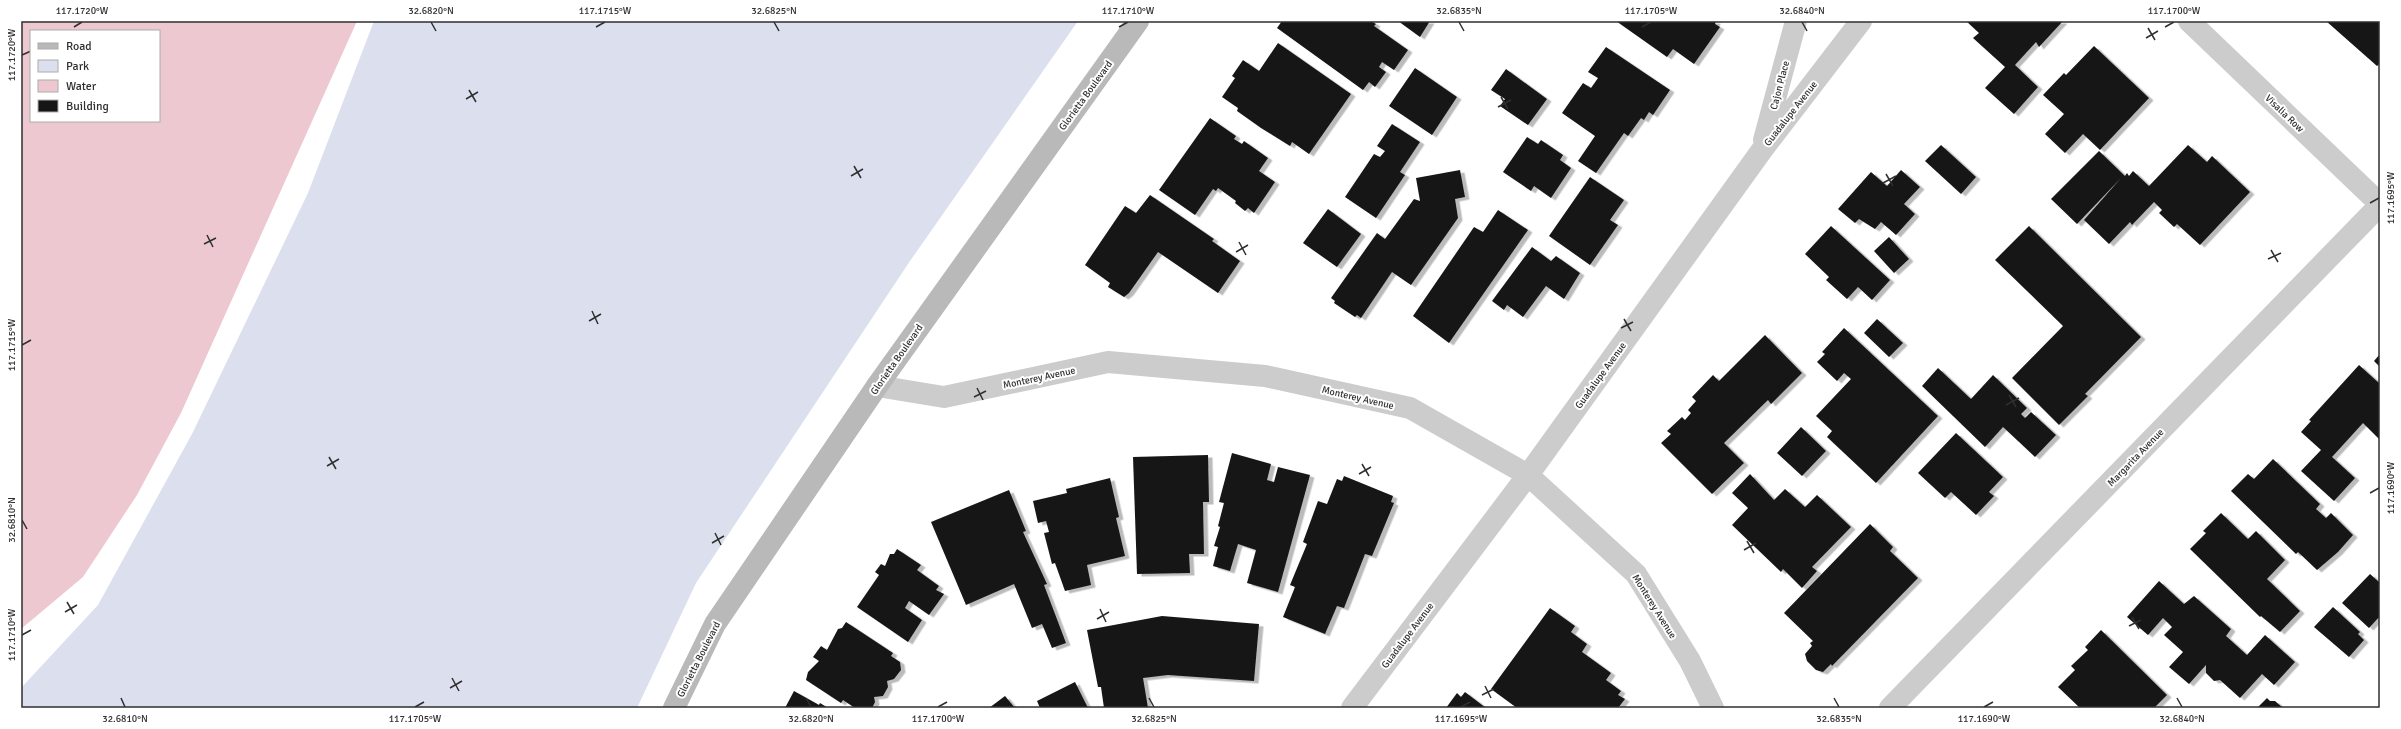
<svg xmlns="http://www.w3.org/2000/svg" width="2401" height="729" font-family="Signika,sans-serif">
<defs>
<filter id="shadow"><feDropShadow dx="4.5" dy="2.5" stdDeviation="0" flood-color="#0004"/></filter>
</defs>
<rect width="100%" height="100%" fill="#fff"/>
<path fill="#dcdfed" d="M374,21H1078L910,261L696,583L637,708H21V688L98,605L192,434L308,193Z"/>
<path fill="#edc8d1" fill-rule="evenodd" d="M21,21H357L181,413L137,495L83,577L21,629ZM31,31H159V121H31Z"/>
<path fill="#161616" filter="url(#shadow)" d="M1282,21H1371L1376,24L1374,26L1408,50L1394,70L1382,62L1379,67L1386,72L1375,87L1369,82L1363,90L1277,28Z
M1398,21H1430L1420,37Z
M1616,21H1716L1715,24L1720,27L1694,64L1673,49L1667,57Z
M1966,21H2063L2039,47L2036,42L2015,65L2038,87L2014,114L1985,88L2005,67L1973,38L1979,33Z
M2326,21H2380V63L2377,66Z
M1278,43L1351,94L1309,154L1292,142L1290,146L1261,128L1237,111L1238,108L1222,97L1235,78L1232,76L1243,60L1259,71Z
M2094,46L2149,98L2100,150L2083,134L2065,153L2045,134L2064,114L2043,95L2064,73L2066,75Z
M1606,47L1670,90L1653,115L1649,112L1644,120L1641,118L1628,136L1624,133L1596,173L1578,161L1595,136L1562,113L1583,83L1591,88L1598,78L1588,72Z
M1415,68L1457,97L1432,135L1389,106Z
M1506,69L1547,99L1528,125L1500,106L1505,99L1491,90Z
M1210,118L1236,136L1234,139L1242,144L1244,141L1268,158L1259,171L1275,182L1254,213L1248,208L1245,211L1235,203L1236,201L1218,188L1216,191L1213,189L1195,215L1159,190Z
M1392,124L1420,142L1400,172L1405,175L1376,218L1345,197L1374,154L1380,157L1385,151L1377,146Z
M1527,137L1538,144L1541,140L1563,155L1560,160L1571,168L1551,198L1534,186L1531,191L1503,172Z
M1941,145L1976,177L1961,194L1925,161Z
M2188,145L2207,162L2212,156L2250,192L2200,245L2177,224L2174,227L2159,213L2162,210L2154,202L2132,225L2130,222L2109,244L2084,220L2121,178L2077,224L2051,199L2099,151L2125,176L2127,173L2129,176L2133,171L2149,186Z
M1460,170L1465,197L1455,199L1458,218L1411,285L1392,272L1361,318L1357,315L1355,317L1334,303L1335,301L1331,298L1377,233L1385,239L1414,199L1420,201L1416,178Z
M1901,170L1920,187L1904,204L1915,214L1896,235L1881,222L1875,229L1859,219L1855,223L1838,209L1871,172L1887,186Z
M1590,177L1624,200L1610,220L1618,225L1590,265L1549,236Z
M1150,195L1214,239L1212,241L1240,261L1218,293L1158,252L1129,293L1124,297L1108,287L1110,283L1085,265L1125,206L1136,213Z
M1328,209L1361,234L1337,267L1303,243Z
M1498,210L1528,230L1449,343L1413,316L1474,227L1483,232Z
M1831,226L1890,280L1872,300L1858,287L1847,299L1826,280L1829,277L1805,254Z
M2029,226L2141,337L2085,394L2088,396L2059,425L2012,378L2063,326L1995,260Z
M1889,237L1909,259L1894,273L1874,251Z
M1532,247L1551,261L1556,256L1580,273L1564,299L1546,286L1523,317L1507,305L1504,310L1492,301Z
M1877,319L1903,343L1889,357L1864,333Z
M1844,328L1938,416L1876,483L1827,437L1832,431L1816,416L1851,379L1844,373L1837,381L1817,362L1825,354L1822,352Z
M1765,335L1802,373L1771,404L1768,400L1724,443L1744,463L1712,494L1661,443L1671,434L1667,431L1682,417L1685,420L1691,413L1688,410L1696,401L1692,397L1713,375L1719,381Z
M2380,354V367L2374,361Z
M2359,365L2380,384V440L2363,423L2332,457L2355,478L2334,501L2301,471L2321,450L2301,432L2311,421L2309,420Z
M1938,368L1971,399L1993,375L2027,408L2021,414L2025,418L2031,412L2056,435L2035,457L2003,427L1985,447L1922,386Z
M1801,427L1826,451L1802,476L1777,453Z
M1956,433L2003,477L1989,492L1994,496L1976,515L1951,492L1945,498L1918,473Z
M1232,453L1271,464L1267,480L1274,482L1278,467L1310,475L1278,592L1247,583L1256,550L1238,544L1230,571L1213,566L1218,547L1214,546L1220,527L1218,526L1224,503L1219,502Z
M1208,455L1209,502H1203L1204,554H1189L1190,573L1137,574L1133,457Z
M2273,459L2320,504L2316,509L2326,518L2331,513L2353,535L2338,552L2317,570L2298,552L2296,554L2231,491L2248,474L2254,479Z
M1750,474L1774,500L1785,489L1805,507L1817,495L1851,527L1812,567L1817,571L1802,588L1783,569L1781,572L1732,525L1748,508L1732,493Z
M1344,476L1393,496L1391,502L1394,503L1372,556L1365,554L1344,608L1337,606L1325,634L1283,617L1295,587L1290,585L1307,544L1303,542L1318,501L1327,504L1337,479L1342,481Z
M1110,478L1119,517L1116,518L1125,556L1087,565L1091,585L1065,591L1055,563L1052,564L1044,533L1049,532L1046,521L1038,523L1033,501L1067,493L1066,489Z
M1009,490L1026,531L1023,532L1047,584L1044,585L1066,643L1052,648L1042,624L1032,628L1014,584L966,605L931,522Z
M2221,513L2248,539L2256,531L2285,560L2267,579L2300,611L2280,632L2261,616L2260,617L2190,549L2206,533L2203,531Z
M1870,524L1893,547L1890,551L1918,578L1832,666L1831,664L1823,672L1816,670L1807,661L1805,654L1812,646L1810,643L1813,641L1784,613Z
M897,549L921,565L917,570L939,586L936,590L944,594L929,615L909,601L905,608L922,620L908,642L857,607L879,575L875,572L881,564L885,566L890,554H894Z
M2370,574L2380,583V616L2369,628L2342,603Z
M2159,581L2184,604L2194,596L2231,629L2226,636L2247,655L2265,635L2295,662L2274,685L2262,674L2240,698L2220,680L2214,681L2206,673V665L2189,684L2169,667L2183,652L2164,635L2172,627L2163,618L2148,635L2127,617Z
M2333,607L2360,632L2358,634L2364,640L2349,657L2314,627Z
M1550,608L1575,626L1571,632L1587,644L1582,652L1611,673L1606,680L1621,691L1618,695L1625,699L1618,708H1517L1491,689Z
M1162,616L1259,624L1254,681L1168,675L1143,678L1148,708H1104L1101,687H1098L1087,630Z
M846,622L893,653L891,656L900,662L901,670L894,679L887,681L888,687L883,696L874,697L875,702L872,708H855L843,700L841,703L806,680L808,672L819,661L813,657L821,646L827,650L838,629L842,628Z
M2101,630L2167,695L2154,708H2080L2058,687L2075,670L2071,666L2088,650L2085,647Z
M1075,682L1088,708H1040L1037,701Z
M794,691L819,705L820,703L828,708H785Z
M1465,692L1486,708H1446L1457,693L1461,697Z
M1005,696L1015,708H989Z
M2267,698L2270,701H2275L2283,708H2257Z"/>
<g fill="none" stroke-linecap="round" stroke-linejoin="round">
<path stroke="#ccc" stroke-width="22" d="M2189,21L2380,204
M1764,140L1796,21
M877,386L944,397L1108,362L1265,376L1410,408L1528,475L1636,574L1690,661L1713,708
M1352,708L1528,475L1762,150L1861,21
M1890,708L2380,205"/>
<path stroke="#b9b9b9" stroke-width="22" d="M674,708L715,624L877,386L1138,21"/>
</g>
<path fill="none" stroke="#2f2f2f" stroke-width="1.5" d="M431,22L436,31M774,22L779,31M1459,22L1464,31M1802,22L1807,31M74,27L82,22M596,27L605,22M1119,27L1128,22M1642,27L1651,22M2165,27L2174,22M2148,28L2155,40M2146,38L2158,31M22,55L31,51M469,90L476,102M1501,97L1508,109M466,99L478,92M1498,107L1511,100M854,166L861,178M1886,174L1893,186M851,176L863,169M1883,183L1896,176M2370,203L2379,198M207,235L213,247M1239,242L1246,255M204,244L216,238M2271,250L2278,262M1236,252L1248,245M2268,259L2281,253M592,311L598,324M1624,319L1631,331M589,321L601,314M1621,328L1633,322M22,345L31,340M977,388L983,400M2009,395L2016,407M974,397L986,391M2006,405L2019,398M329,457L336,469M1362,464L1369,476M327,466L339,459M1359,474L1371,467M2370,493L2379,488M22,520L27,529M715,533L721,545M1747,541L1754,553M712,543L724,536M1744,550L1756,543M67,602L74,614M1100,609L1106,622M65,612L77,605M2132,617L2139,629M1097,619L1109,612M2129,626L2141,620M22,635L31,630M452,678L459,691M1485,686L1491,698M450,688L462,681M1482,695L1494,689M121,698L125,707M806,698L811,707M1149,698L1154,707M1834,698L1839,707M2177,698L2182,707M415,707L424,702M938,707L947,702M1461,707L1470,702M1984,707L1993,702"/>
<g text-anchor="middle" stroke-width="4" stroke-linejoin="round" paint-order="stroke">
<g font-size="10" fill="#2f2f2f" stroke="#fff">
<text transform="translate(1779 85) rotate(-75)" y="4">Cajon Place</text>
<text transform="translate(1085 95) rotate(-54)" y="4">Glorietta Boulevard</text>
<text transform="translate(1790 113) rotate(-52)" y="4">Guadalupe Avenue</text>
<text transform="translate(2285 113) rotate(44)" y="4">Visalia Row</text>
<text transform="translate(896 359) rotate(-55)" y="4">Glorietta Boulevard</text>
<text transform="translate(1600 375) rotate(-54)" y="4">Guadalupe Avenue</text>
<text transform="translate(1039 377) rotate(-12)" y="4">Monterey Avenue</text>
<text transform="translate(1358 397) rotate(13)" y="4">Monterey Avenue</text>
<text transform="translate(2135 457) rotate(-46)" y="4">Margarita Avenue</text>
<text transform="translate(1655 606) rotate(58)" y="4">Monterey Avenue</text>
<text transform="translate(1407 635) rotate(-53)" y="4">Guadalupe Avenue</text>
<text transform="translate(698 659) rotate(-63)" y="4">Glorietta Boulevard</text>
</g>
</g>
<rect width="2401" height="729" fill="none" stroke="#ffffff" stroke-width="44"/>
<rect x="30" y="30" width="130" height="92" fill="#ffffff" stroke="#acacac"/>
<rect x="38" y="43" width="20" height="6" fill="#b9b9b9" stroke="#acacac"/>
<text x="66" y="50" font-size="12" fill="#2f2f2f">Road</text>
<rect x="38" y="60" width="20" height="12" fill="#dcdfed" stroke="#acacac"/>
<text x="66" y="70" font-size="12" fill="#2f2f2f">Park</text>
<rect x="38" y="80" width="20" height="12" fill="#edc8d1" stroke="#acacac"/>
<text x="66" y="90" font-size="12" fill="#2f2f2f">Water</text>
<rect x="38" y="100" width="20" height="12" fill="#161616" stroke="#acacac"/>
<text x="66" y="110" font-size="12" fill="#2f2f2f">Building</text>
<rect x="22" y="22" width="2357" height="685" fill="none" stroke="#2f2f2f" stroke-width="1.5"/>
<g font-size="10" text-anchor="middle" fill="#2f2f2f">
<text x="82" y="14">117.1720°W</text>
<text x="431" y="14">32.6820°N</text>
<text x="605" y="14">117.1715°W</text>
<text x="774" y="14">32.6825°N</text>
<text x="1128" y="14">117.1710°W</text>
<text x="1459" y="14">32.6835°N</text>
<text x="1651" y="14">117.1705°W</text>
<text x="1802" y="14">32.6840°N</text>
<text x="2174" y="14">117.1700°W</text>
<text transform="translate(11 55) rotate(-90)" y="4">117.1720°W</text>
<text transform="translate(2390 198) rotate(-90)" y="4">117.1695°W</text>
<text transform="translate(11 345) rotate(-90)" y="4">117.1715°W</text>
<text transform="translate(2390 488) rotate(-90)" y="4">117.1690°W</text>
<text transform="translate(11 520) rotate(-90)" y="4">32.6810°N</text>
<text transform="translate(11 635) rotate(-90)" y="4">117.1710°W</text>
<text x="125" y="722">32.6810°N</text>
<text x="415" y="722">117.1705°W</text>
<text x="811" y="722">32.6820°N</text>
<text x="938" y="722">117.1700°W</text>
<text x="1154" y="722">32.6825°N</text>
<text x="1461" y="722">117.1695°W</text>
<text x="1839" y="722">32.6835°N</text>
<text x="1984" y="722">117.1690°W</text>
<text x="2182" y="722">32.6840°N</text>
</g>
</svg>
